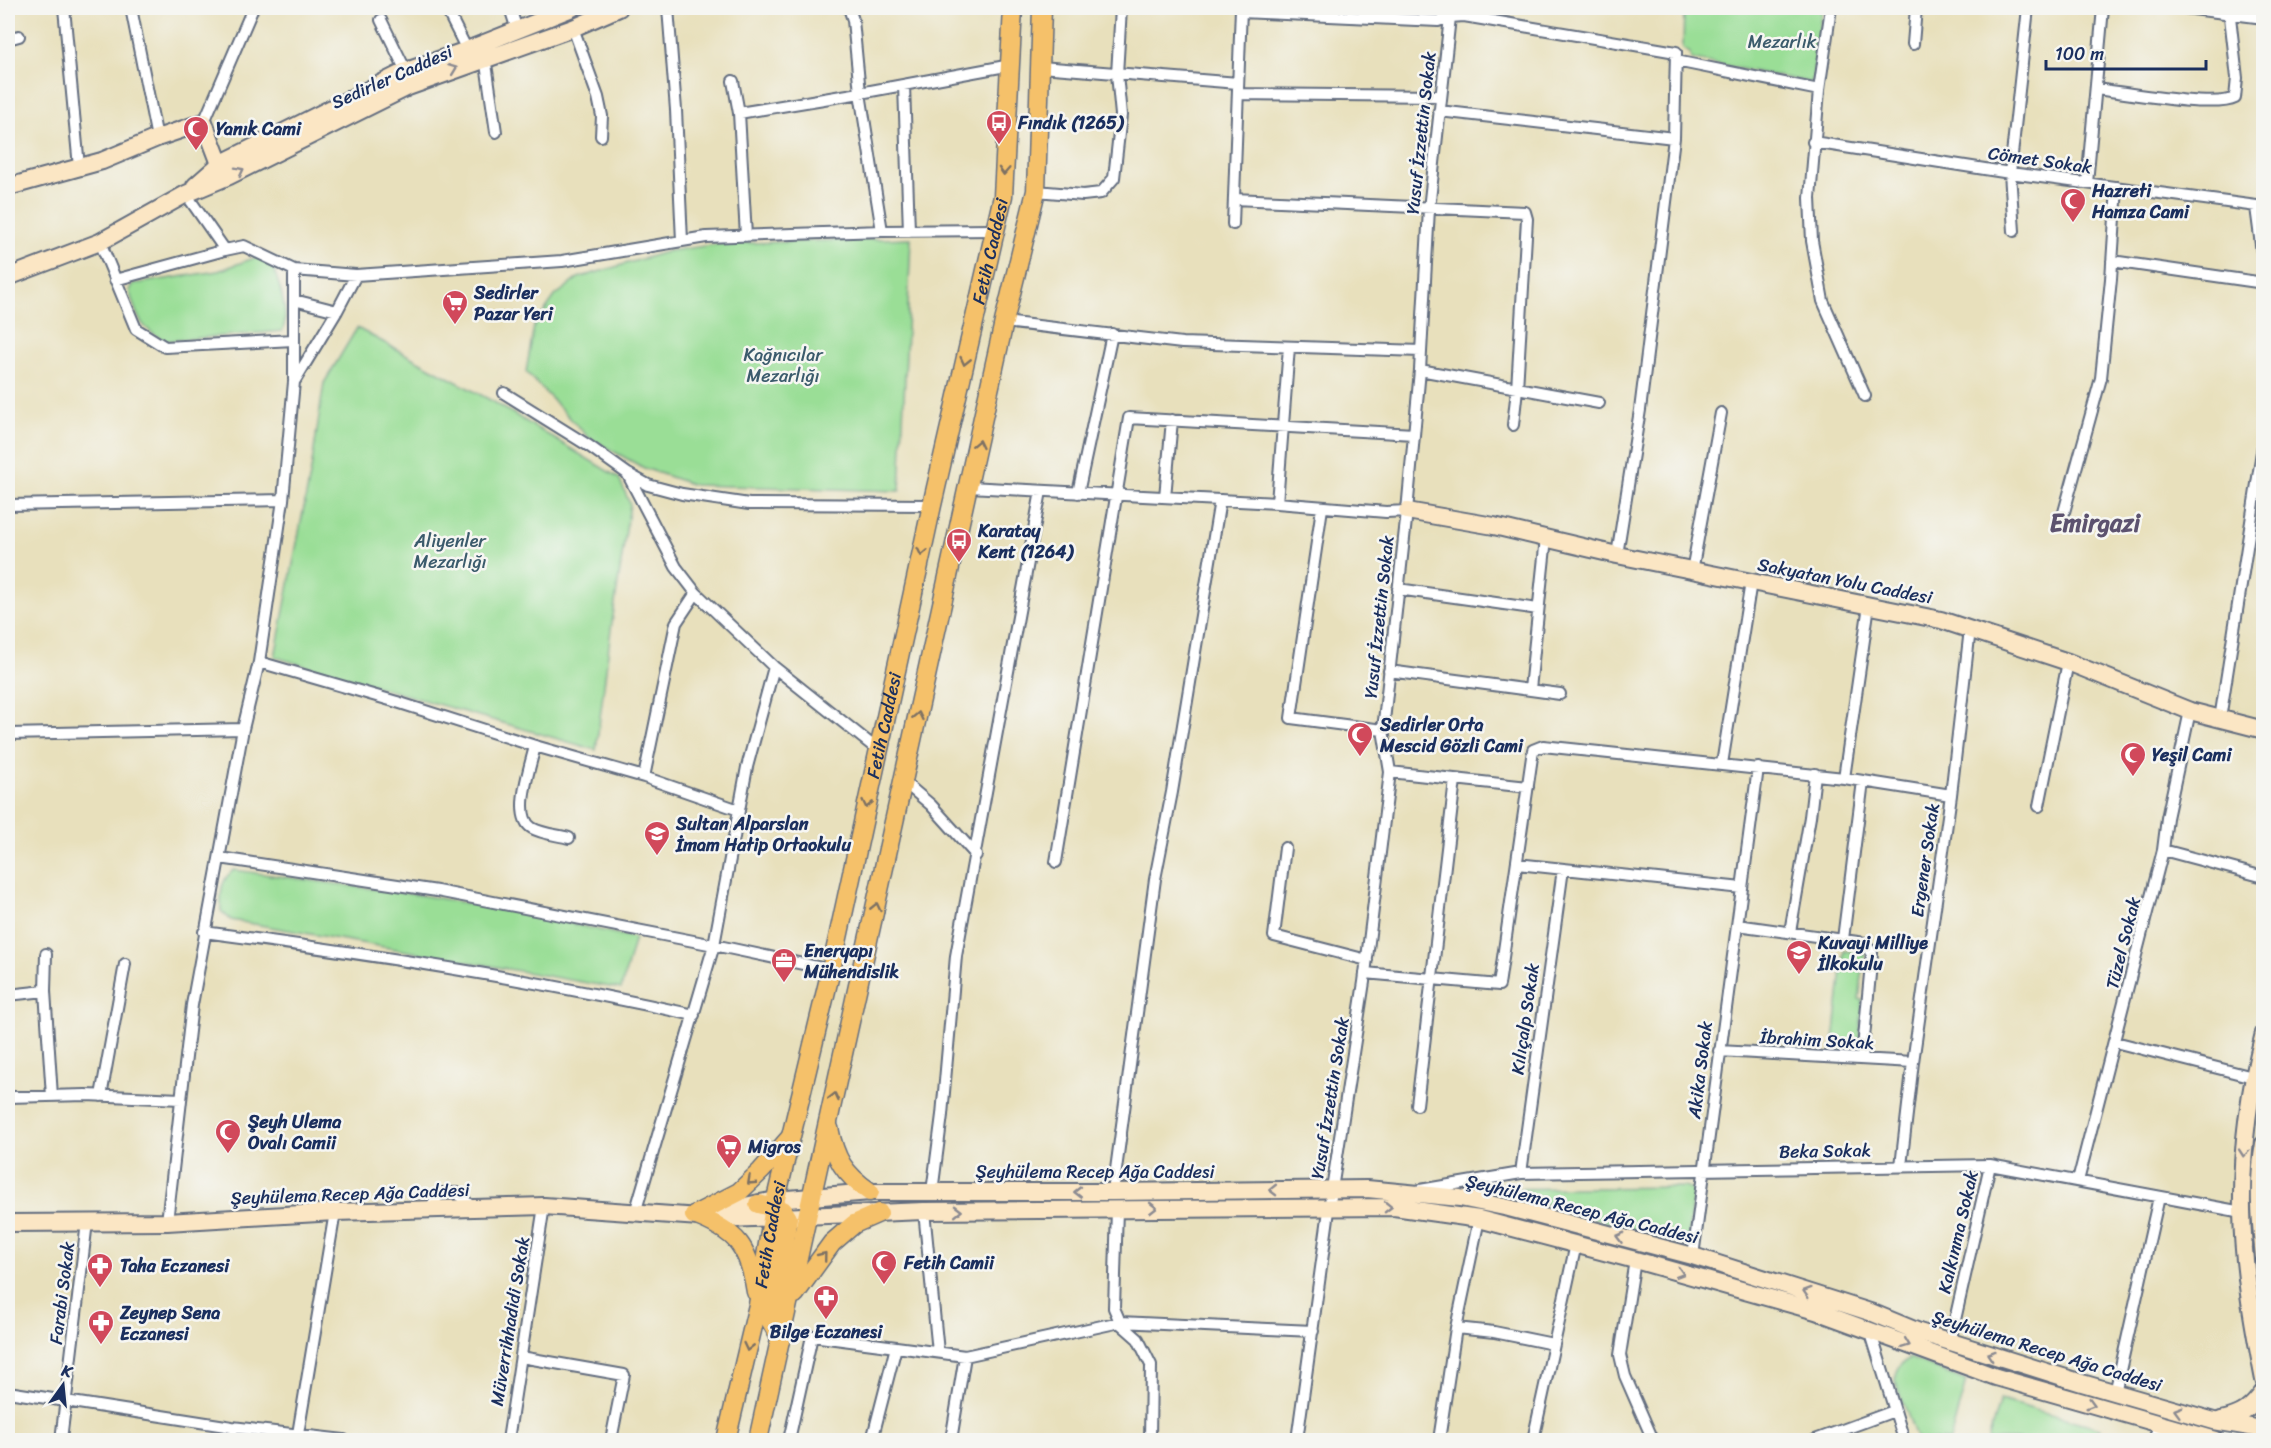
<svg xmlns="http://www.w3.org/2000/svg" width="2271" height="1448" font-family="Sriracha,sans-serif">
<rect width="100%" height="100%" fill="#f6f6f2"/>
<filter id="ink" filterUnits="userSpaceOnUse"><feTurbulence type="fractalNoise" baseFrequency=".0167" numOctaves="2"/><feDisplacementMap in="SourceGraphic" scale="12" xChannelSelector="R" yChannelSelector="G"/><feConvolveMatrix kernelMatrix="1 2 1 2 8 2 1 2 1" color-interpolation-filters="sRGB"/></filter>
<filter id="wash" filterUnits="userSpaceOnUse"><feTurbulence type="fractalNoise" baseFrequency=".008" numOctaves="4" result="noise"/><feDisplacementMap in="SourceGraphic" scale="24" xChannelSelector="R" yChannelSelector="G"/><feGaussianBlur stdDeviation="1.35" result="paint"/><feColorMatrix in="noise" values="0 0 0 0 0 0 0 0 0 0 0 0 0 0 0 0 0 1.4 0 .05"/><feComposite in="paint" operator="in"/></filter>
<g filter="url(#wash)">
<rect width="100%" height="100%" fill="#e8e0bc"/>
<path fill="#9ade96" stroke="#5a867a" stroke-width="1.5" d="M1684,8H1822L1812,83L1691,59L1690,53L1683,49Z
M911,238L900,491L694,485L644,468L589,438L526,372L534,326L555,296L578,278L669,251L719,244Z
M257,257L270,260C277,277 291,316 282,331L166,341C139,328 137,317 129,290L133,284L218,271Z
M357,328L494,402L619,478L630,504L611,629L596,750L275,657L311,470L324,383Z
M234,870L426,896L524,913L635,938L621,989L231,920L221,911C221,895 219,880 234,870Z
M1844,951L1865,953L1859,999L1863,1000L1858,1052L1833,1049Z
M1685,1187L1693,1191L1688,1239L1681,1244L1494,1189Z
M1910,1358L1966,1381L1950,1440H1917L1895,1380C1897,1368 1900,1364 1910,1358Z
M2000,1400L2101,1428L2097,1440H1988Z"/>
</g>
<g filter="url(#ink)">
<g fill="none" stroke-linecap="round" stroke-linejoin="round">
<defs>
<path id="street" d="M64,8L79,167
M131,8L157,138
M446,8L467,50
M510,8L517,30
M668,8L676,110L682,241
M849,8L853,20L860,93L882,231
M2185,8L2264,18
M1241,12L1438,21L1450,17L1464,16L1676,52L1674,138L1640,410L1617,555
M381,20L406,71
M573,28L598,97L602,116L601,136
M8,39L19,36
M1913,44L1916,8
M485,57L496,132
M1676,61L1819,90L1810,198L1812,241L1823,301L1865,396
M1041,67L1238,83
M733,81L739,113L746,236
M904,85L909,231
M2096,89C2122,92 2215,109 2235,98L2237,78L2229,8
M1819,90L1831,8
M1238,94L1440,96
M1439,111L1674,138
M739,113L860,93L1011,65
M204,122L253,8
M1813,142L2010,173L2264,207
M2087,183L2103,8
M1036,191L1083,195L1101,193L1114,178L1121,115L1117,74L1121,8
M186,194L225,250L244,246L294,270L356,275L562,261L706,237L882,231L995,230
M1234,199L1525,212L1527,219L1517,389L1513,425
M2256,207L2264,268
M1233,224L1241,8
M2014,231L2010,173L2028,8
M100,242L136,329L165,347L293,340
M2112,261L2264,283
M294,270V380
M115,280L225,250
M294,300L337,311
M1004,322L1182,343L1421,351
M1420,370L1599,403
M504,393L589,446L628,474L648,485L682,494L749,504L932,505
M628,475L676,567L696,593L774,667L878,750
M969,487L1277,503L1386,512L1407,511
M1078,493L1112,334
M1165,497L1172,420
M1277,503L1289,347
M8,505L283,500
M1322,508L1291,718L1383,730
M2061,523L2101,378L2111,279L2117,187
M1692,571L1721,413
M1398,589L1538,609
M259,662L397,702L535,746L644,777L739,810
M1389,671L1560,694
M1530,689L1546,538
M2220,719L2264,439
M8,734L243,729
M535,746C531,765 512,816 532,828C542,834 558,835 569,838
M1722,764L1751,582
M1390,772L1528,787
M644,777L676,623L696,593
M1844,778L1869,605
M904,782L931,805L976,855
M2039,806L2068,662
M1285,848L1274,936L1367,960
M2163,850L2264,877
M220,858L437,891L714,945L831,970
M1056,862L1129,418L1414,434
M1517,864L1742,888
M1737,925L1865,943L1872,953L1862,1059
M204,932C369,954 533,979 694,1015
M1790,932L1810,817L1815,774
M1843,939L1863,781
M46,954L45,991L52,1096
M1365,973L1499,985L1533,750L1543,746L1844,778L1951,795
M8,995L45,991
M2115,1042L2253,1077
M1719,1051L1913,1062
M101,1096L125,964
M8,1097L86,1095L181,1099
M1417,1105L1455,780
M1901,1166L1913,1062L1951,795L1970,629
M1521,1173L1563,869
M2078,1181L2163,850L2167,818L2190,711
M1420,1190L1521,1173L1990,1165L2242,1212
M932,1192L942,1115L956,956L1041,491
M1113,1192L1155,879L1172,792L1220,500
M1117,1209L1114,1308L1121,1324L1138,1339L1151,1365L1150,1440
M428,1211L440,1193H457L474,1209
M924,1211L938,1352
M635,1213L714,945L747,767L774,667
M167,1222L192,1005L243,729L259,662L283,500L294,382L337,311L356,275
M1693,1256L1758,768
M1635,1260L1620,1355L1625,1376L1653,1440
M1456,1328L1494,1332L1553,1344
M1870,1330L1904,1440
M1950,1342L1990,1165
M521,1357L624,1375L611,1440
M8,1392L232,1427L344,1440
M2115,1393L2159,1197
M298,1434L335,1212
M61,1440L87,1222
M230,1440L232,1427
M508,1440L544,1206
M789,1440L812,1336L965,1356L1120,1322L1313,1331
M872,1440L896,1347
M951,1440L965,1356
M1297,1440L1332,1189L1364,982L1390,772L1383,730L1407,511L1420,370L1429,209L1451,8
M1439,1440L1456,1328L1479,1219
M1533,1440L1576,1244
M1815,1440L1894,1411
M2153,1440L2162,1424"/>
<path id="secondary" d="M195,186L220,164L406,71L467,50L572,8
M8,187L102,161L157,138L204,122L220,164
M8,277L100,242L186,194L229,176L408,87L573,28L619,8
M1407,511L1494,526L1617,555L1941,620L2068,662L2190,711L2264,730
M2264,1033C2249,1091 2241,1151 2242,1211C2243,1268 2253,1324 2264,1380
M2264,1144C2257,1182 2260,1219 2264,1257
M719,1211L776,1200L870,1192H1113L1367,1189L1460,1198L1509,1208L1693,1256L1873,1313L1919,1332L2082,1383L2214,1421L2256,1428
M8,1223L167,1222L335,1212L544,1206L728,1219L924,1211L1394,1207L1479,1219L1635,1260L1816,1311L1996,1377L2216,1440
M2221,1420C2243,1415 2251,1409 2264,1391"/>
<g id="primary">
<path d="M829,1128C835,1159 844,1174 870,1192"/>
<path d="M758,1204L783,1210L788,1218L770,1320L781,1339"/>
<path d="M694,1215L739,1192L761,1171L789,1139"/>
<path d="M694,1215C737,1231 749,1247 756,1292"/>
<path d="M795,1294L832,1243L854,1224L879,1213"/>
<path id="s1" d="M726,1440L758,1305L774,1207L831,970L932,505L1003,196L1013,8"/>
<path d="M758,1440L1004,322L1036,191L1042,8"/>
</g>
</defs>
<use href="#street" stroke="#636d7f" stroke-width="14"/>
<use href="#secondary" stroke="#636d7f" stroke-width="20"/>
<use href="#primary" stroke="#636d7f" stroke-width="21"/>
<use href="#street" stroke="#fff" stroke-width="10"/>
<use href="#secondary" stroke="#fbe6c4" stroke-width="16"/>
<use href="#primary" stroke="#f5c16b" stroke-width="18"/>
</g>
<defs><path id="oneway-chevron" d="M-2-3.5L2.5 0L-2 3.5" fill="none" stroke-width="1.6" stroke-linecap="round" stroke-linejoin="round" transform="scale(1.5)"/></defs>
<g stroke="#8b8a91">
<use href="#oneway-chevron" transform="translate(453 69) rotate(-21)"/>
<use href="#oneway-chevron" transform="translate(240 171) rotate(-27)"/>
<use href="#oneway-chevron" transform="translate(2244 1153) rotate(95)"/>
<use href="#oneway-chevron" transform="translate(1273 1190) rotate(179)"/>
<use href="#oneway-chevron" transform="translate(1078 1192) rotate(-180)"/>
<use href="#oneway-chevron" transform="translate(1388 1207) rotate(1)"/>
<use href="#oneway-chevron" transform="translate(1153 1208)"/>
<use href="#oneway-chevron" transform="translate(958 1211) rotate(-1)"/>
<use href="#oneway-chevron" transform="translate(1620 1237) rotate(-165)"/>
<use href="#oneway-chevron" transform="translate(1680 1273) rotate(16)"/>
<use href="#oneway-chevron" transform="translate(1807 1292) rotate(-163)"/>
<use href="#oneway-chevron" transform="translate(1906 1344) rotate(21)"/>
<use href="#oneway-chevron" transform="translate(1991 1355) rotate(-162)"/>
<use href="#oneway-chevron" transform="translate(2091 1404) rotate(16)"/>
<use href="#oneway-chevron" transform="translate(2178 1411) rotate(-164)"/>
</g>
<g stroke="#7d7164">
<use href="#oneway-chevron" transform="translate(1004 171) rotate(93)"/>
<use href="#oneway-chevron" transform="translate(965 361) rotate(103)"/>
<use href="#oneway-chevron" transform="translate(978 444) rotate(-78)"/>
<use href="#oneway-chevron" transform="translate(922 552) rotate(102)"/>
<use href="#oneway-chevron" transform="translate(918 716) rotate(-78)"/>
<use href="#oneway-chevron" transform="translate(867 804) rotate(102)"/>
<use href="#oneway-chevron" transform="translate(876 907) rotate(-77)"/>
<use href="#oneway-chevron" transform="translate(834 1097) rotate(-77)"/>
<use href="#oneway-chevron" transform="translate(751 1181) rotate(137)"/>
<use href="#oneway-chevron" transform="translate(823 1256) rotate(-51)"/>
<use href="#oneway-chevron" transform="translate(748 1347) rotate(103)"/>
</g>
</g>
<defs>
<symbol id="bus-pin" viewBox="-11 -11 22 30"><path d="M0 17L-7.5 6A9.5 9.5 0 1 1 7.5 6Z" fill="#d1495b" stroke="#f6f6f2"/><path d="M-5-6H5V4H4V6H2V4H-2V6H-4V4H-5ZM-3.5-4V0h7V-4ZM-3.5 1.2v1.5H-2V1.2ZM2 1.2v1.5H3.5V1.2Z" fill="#fff"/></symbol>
<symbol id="mosque-pin" viewBox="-11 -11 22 30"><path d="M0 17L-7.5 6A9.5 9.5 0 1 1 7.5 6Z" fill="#d1495b" stroke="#f6f6f2"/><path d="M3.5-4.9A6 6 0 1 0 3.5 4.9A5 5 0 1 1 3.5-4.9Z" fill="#fff"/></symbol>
<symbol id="supermarket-pin" viewBox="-11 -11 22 30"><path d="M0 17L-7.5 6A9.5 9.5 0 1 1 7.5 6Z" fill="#d1495b" stroke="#f6f6f2"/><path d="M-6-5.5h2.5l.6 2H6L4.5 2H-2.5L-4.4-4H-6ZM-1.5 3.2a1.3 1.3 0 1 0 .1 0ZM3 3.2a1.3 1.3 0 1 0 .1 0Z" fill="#fff"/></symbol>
<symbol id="school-pin" viewBox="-11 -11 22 30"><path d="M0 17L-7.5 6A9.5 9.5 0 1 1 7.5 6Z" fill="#d1495b" stroke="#f6f6f2"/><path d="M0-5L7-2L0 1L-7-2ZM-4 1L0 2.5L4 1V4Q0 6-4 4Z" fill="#fff"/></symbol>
<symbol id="office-pin" viewBox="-11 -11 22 30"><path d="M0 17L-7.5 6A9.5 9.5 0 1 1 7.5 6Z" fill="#d1495b" stroke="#f6f6f2"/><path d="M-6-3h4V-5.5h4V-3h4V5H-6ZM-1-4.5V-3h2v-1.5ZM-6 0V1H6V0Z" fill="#fff"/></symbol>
<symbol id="pharmacy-pin" viewBox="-11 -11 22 30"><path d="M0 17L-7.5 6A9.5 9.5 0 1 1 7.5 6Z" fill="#d1495b" stroke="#f6f6f2"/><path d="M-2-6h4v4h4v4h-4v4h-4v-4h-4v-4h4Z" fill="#fff"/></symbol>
</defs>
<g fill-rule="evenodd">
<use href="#bus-pin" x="984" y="108" width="30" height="40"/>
<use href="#mosque-pin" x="181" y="114" width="30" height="40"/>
<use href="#mosque-pin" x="2058" y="186" width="30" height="40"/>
<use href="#supermarket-pin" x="440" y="288" width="30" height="40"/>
<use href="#bus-pin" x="944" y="526" width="30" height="40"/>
<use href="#mosque-pin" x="1345" y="720" width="30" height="40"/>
<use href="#mosque-pin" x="2118" y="740" width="30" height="40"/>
<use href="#school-pin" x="642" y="819" width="30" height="40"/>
<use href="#school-pin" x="1784" y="938" width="30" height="40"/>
<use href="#office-pin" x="769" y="946" width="30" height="40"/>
<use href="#mosque-pin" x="213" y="1117" width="30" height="40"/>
<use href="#supermarket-pin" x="714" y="1132" width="30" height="40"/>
<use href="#mosque-pin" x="869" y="1248" width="30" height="40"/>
<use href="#pharmacy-pin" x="85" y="1251" width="30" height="40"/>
<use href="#pharmacy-pin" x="811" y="1283" width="30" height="40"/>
<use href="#pharmacy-pin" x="86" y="1308" width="30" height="40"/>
</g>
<g text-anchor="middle" stroke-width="5" stroke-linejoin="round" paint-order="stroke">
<g font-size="18" fill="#3b5b6c" stroke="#f6f6f2">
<text x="1782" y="48">Mezarlık</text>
<text x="783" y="361">Kağnıcılar<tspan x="783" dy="21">Mezarlığı</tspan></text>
<text x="450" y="547">Aliyenler<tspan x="450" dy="21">Mezarlığı</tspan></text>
</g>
<g font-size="18" fill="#1b2f5e" stroke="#f6f6f2">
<text transform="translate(392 77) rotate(-24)" y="6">Sedirler Caddesi</text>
<text transform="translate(1421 133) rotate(-84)" y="6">Yusuf İzzettin Sokak</text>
<text transform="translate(2040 160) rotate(8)" y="6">Cömet Sokak</text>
<text dy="6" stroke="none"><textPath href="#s1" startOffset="1218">Fetih Caddesi</textPath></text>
<text transform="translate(1845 581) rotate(11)" y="6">Sakyatan Yolu Caddesi</text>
<text transform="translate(1379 617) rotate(-84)" y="6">Yusuf İzzettin Sokak</text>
<text dy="6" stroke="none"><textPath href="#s1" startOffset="732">Fetih Caddesi</textPath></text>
<text transform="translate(1925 860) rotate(-82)" y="6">Ergener Sokak</text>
<text transform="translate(2123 943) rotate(-76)" y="6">Tüzel Sokak</text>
<text transform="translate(1525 1019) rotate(-82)" y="6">Kılıçalp Sokak</text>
<text transform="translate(1817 1040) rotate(3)" y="6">İbrahim Sokak</text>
<text transform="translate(1700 1070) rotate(-83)" y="6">Akika Sokak</text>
<text transform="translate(1330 1098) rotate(-81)" y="6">Yusuf İzzettin Sokak</text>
<text transform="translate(1825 1151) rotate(-1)" y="6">Beka Sokak</text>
<text x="1095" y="1178">Şeyhülema Recep Ağa Caddesi</text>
<text transform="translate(350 1194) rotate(-2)" y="6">Şeyhülema Recep Ağa Caddesi</text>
<text transform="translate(1582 1209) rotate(14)" y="6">Şeyhülema Recep Ağa Caddesi</text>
<text transform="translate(1958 1232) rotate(-77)" y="6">Kalkınma Sokak</text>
<text dy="6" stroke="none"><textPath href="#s1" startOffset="210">Fetih Caddesi</textPath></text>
<text transform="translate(62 1293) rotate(-83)" y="6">Farabi Sokak</text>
<text transform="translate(510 1321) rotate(-81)" y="6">Müverrihhadidi Sokak</text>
<text transform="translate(2047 1351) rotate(17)" y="6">Şeyhülema Recep Ağa Caddesi</text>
</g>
<g font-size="18" font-weight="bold" fill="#1b2f5e" stroke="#f6f6f2" text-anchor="start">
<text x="1018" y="129">Fındık (1265)</text>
<text x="216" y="135">Yanık Cami</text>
<text x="2092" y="197">Hazreti<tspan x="2092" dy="21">Hamza Cami</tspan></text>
<text x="474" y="299">Sedirler<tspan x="474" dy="21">Pazar Yeri</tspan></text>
<text x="978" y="537">Karatay<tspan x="978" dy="21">Kent (1264)</tspan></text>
<text x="1380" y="731">Sedirler Orta<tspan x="1380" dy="21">Mescid Gözli Cami</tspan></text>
<text x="2152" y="761">Yeşil Cami</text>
<text x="676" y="830">Sultan Alparslan<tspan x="676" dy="21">İmam Hatip Ortaokulu</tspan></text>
<text x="1818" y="949">Kuvayi Milliye<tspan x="1818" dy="21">İlkokulu</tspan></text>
<text x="804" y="957">Eneryapı<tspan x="804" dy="21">Mühendislik</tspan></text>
<text x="248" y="1128">Şeyh Ulema<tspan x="248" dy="21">Ovalı Camii</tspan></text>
<text x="748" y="1153">Migros</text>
<text x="904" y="1269">Fetih Camii</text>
<text x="120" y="1272">Taha Eczanesi</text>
<text x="120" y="1319">Zeynep Sena<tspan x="120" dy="21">Eczanesi</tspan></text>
<text x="826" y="1338" text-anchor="middle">Bilge Eczanesi</text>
</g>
<g font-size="24" font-weight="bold" fill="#5c526f" stroke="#f6f6f2">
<text x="2095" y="531">Emirgazi</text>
</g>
</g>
<rect width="2271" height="1448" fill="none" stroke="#f6f6f2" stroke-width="30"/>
<g transform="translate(63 1385) rotate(15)" stroke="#f6f6f2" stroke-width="4.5" paint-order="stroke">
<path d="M0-4.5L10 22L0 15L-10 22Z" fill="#1b2f5e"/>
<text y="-9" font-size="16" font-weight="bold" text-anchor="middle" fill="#1b2f5e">K</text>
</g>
<path d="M2046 60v9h160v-9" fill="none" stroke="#1b2f5e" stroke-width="3"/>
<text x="2055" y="60" font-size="18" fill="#1b2f5e" stroke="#f6f6f2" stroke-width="4.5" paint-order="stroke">100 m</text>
</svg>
